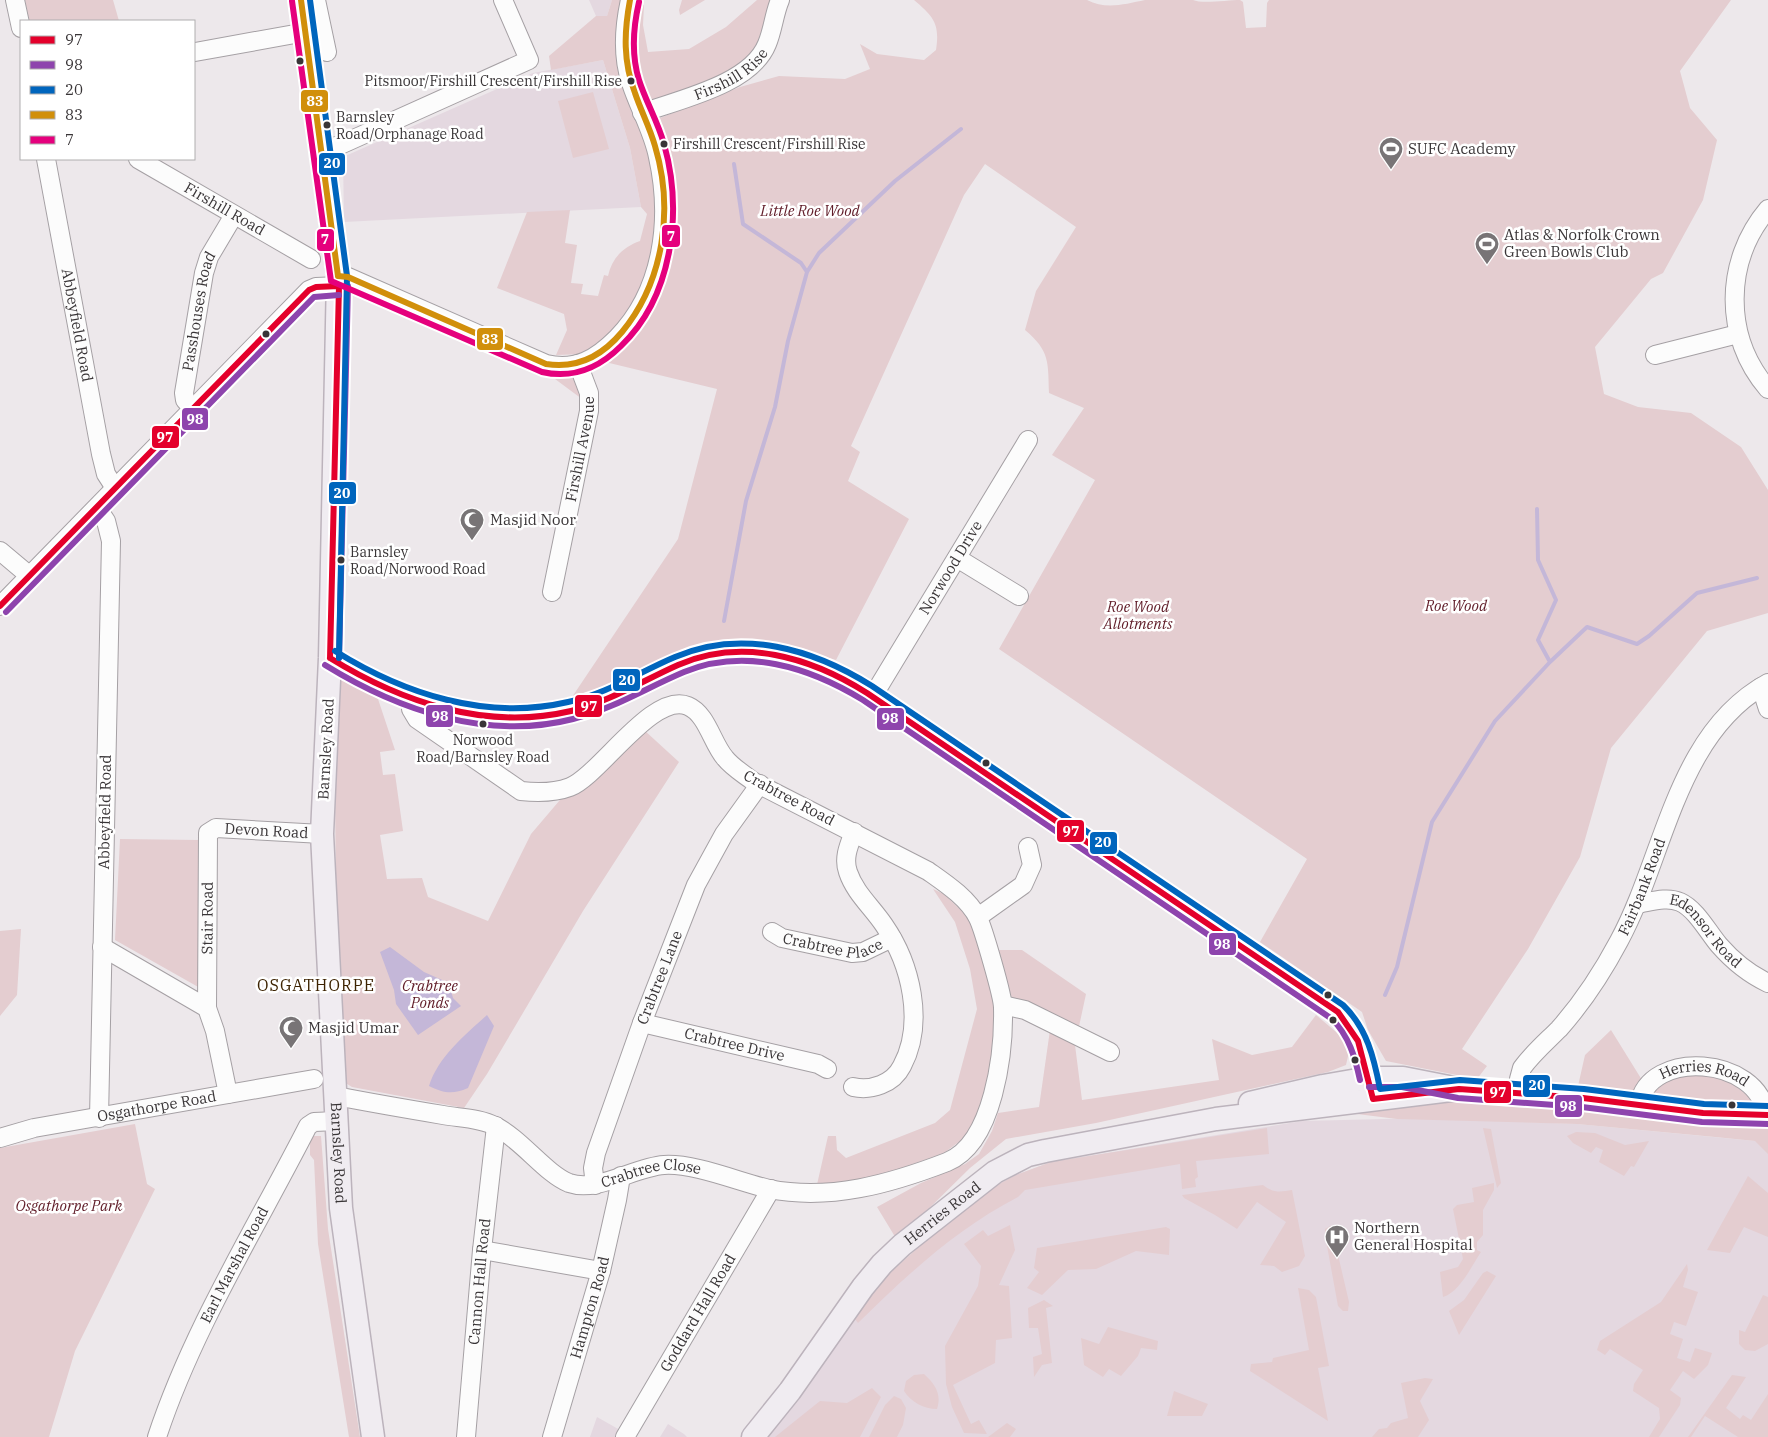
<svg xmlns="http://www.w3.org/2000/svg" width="1768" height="1437" font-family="'IBM Plex Serif',serif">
<rect width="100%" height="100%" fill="#ede8eb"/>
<path fill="#e4d8e0" d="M589,0H612L607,16H596Z
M603,60L630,148L641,207L344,222L343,157L533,73Z
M1425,1118L1577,1124L1755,1141L1768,1139V1437H760L881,1281L988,1190L1016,1175L1051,1162L1302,1121Z
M597,1417L620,1430L616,1437H590Z
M668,1424L684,1434L687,1437H660Z"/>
<path fill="#e4cdd0" d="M25,0H113L119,21H29Z
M612,0H623L650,143L658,216L645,283L629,313L610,334L585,354L556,355L567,330L564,314L497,288L527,212L570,210L565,243L577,245L571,283L583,284L581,294L598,296L604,275L608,276C612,258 623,247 640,241L647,214L641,207L630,148L603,60L551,70L549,56L596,16H607Z
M682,0H705L680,15L679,10Z
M757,0H772C764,15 763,32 755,47C740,79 680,92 648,102C626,82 632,29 639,3L644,5L643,25L648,52L689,49L726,27Z
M914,0H1087C1106,10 1125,4 1145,0C1160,0 1177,0 1193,0C1202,4 1228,0 1240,0L1243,2L1246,28L1266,27L1267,3L1269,0H1731L1680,71L1690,108L1717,140L1703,200L1663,273L1651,279L1595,347L1604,394L1638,407L1691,413L1741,447L1768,490V613L1707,631L1611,748L1580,857L1528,949L1462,1049L1487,1066L1477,1079L1386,1061L1368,1030L1362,1012L1260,942L1307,859L999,649L1095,480L1052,455L1084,408L1049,393C1048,362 1050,351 1025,330L1036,291L1076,227L985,164L964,195L851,446L860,452L848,481L909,519L836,660L789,646L747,642L699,647L651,668L624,683L568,703L678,539L717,389L601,361C612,351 625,341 635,330C671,288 670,233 671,181L675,183L660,118L740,87L779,76L845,79L870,69L860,44L877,54L924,60L936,50C940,24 934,17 914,0Z
M593,92L609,149L573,158L558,101Z
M560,374H571L578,379L582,399L555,379Z
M337,676L346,677L378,699L395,750L380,752L383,775L395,774L403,831L380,835L387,879L422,878L428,897L488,921L531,834L571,787L644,730L679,762L583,911L487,1074L464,1108L352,1087L344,1082L336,897L334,682Z
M120,839L199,840L200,988L115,940Z
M933,889L944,894L970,919L998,1005L997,1038L984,1100L974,1124L964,1138L944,1153L848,1187L816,1189L828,1136H836L837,1150L846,1158L935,1123L950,1110L977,1009L970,969L955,922Z
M21,929L17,995L0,1016V931Z
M999,950H1022L1086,994L1075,1045L1082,1100L1219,1080L1212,1039L1252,1055L1292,1047L1316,1015L1342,1037L1349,1052L1346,1065L1328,1072L1096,1123L1006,1139L970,1168L897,1240L877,1207L921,1183L965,1164L979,1154L992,1131L998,1113L1039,1107L1050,1030L1011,996Z
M1611,1030L1642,1080C1677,1074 1714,1065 1743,1092C1749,1097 1752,1099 1753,1107L1666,1099L1578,1086L1585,1055Z
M1484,1099L1768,1124V1154L1755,1141L1715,1137L1577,1124L1397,1119L1333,1111L1399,1102Z
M135,1124L147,1184L155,1189L75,1351L49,1437H0V1148Z
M1267,1128L1269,1154L1196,1161L1198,1177L1195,1179L1196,1187L1182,1189L1180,1164L1025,1190L1018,1197C956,1229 907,1275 858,1323L854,1318L881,1281L932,1235L988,1190L1016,1175L1051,1162Z
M1483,1128L1491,1129L1501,1183L1497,1188Z
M1576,1132L1595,1133L1625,1145L1649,1141L1634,1167L1631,1166L1624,1176L1599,1162L1603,1150L1596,1147L1591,1153L1573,1143L1567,1136Z
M310,1136H321L328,1229L360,1437H349L318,1244L314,1160L310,1155Z
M1748,1176L1768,1193V1237L1744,1227L1730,1253L1707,1250Z
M1494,1183V1190L1483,1210V1235L1477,1242V1250L1481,1252C1472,1265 1460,1292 1443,1297L1440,1272L1458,1267L1463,1259L1453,1209L1457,1205L1474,1202L1472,1188Z
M1263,1185C1273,1193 1280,1192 1292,1190L1305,1256L1299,1266L1282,1272L1274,1266L1260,1265L1286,1222L1257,1202L1237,1229L1215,1215L1184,1198L1182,1195Z
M1010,1225L1015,1250L999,1285L1009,1286L1012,1338L996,1340L995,1363L953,1385L971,1424L979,1420L987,1434L964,1433L952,1407L946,1384L945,1346L978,1286L981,1266L964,1244L983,1230L988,1236Z
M1330,1226L1338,1228L1340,1235L1335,1242L1349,1302L1348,1311H1343L1338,1306L1325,1235V1229Z
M1166,1227L1170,1229L1169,1255L1136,1251L1096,1269L1068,1270L1042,1295L1027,1288L1039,1272L1034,1268L1037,1248Z
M1687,1264L1688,1270L1683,1287L1698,1292L1686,1326L1674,1322L1670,1334L1683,1339L1677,1358L1690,1362L1695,1348L1712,1353L1708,1365L1694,1379L1683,1371L1670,1390L1681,1398L1680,1405L1659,1437H1649L1660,1419L1659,1408L1633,1391L1634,1384L1643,1370L1610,1349L1605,1355L1597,1350L1600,1341L1661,1302Z
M1487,1271L1496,1276L1459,1335L1449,1311L1464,1300L1483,1273Z
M1298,1288L1309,1290L1316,1297L1329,1366L1318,1368L1328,1421L1250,1371L1251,1364L1272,1362L1273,1358L1309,1350Z
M1763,1295L1768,1297V1344L1755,1351L1745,1350L1739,1344V1330L1745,1332Z
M1044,1300L1053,1306L1046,1308L1052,1363L1042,1365L1034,1377L1033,1357L1042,1354L1038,1328H1029L1028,1308Z
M1108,1327L1158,1341L1157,1350L1141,1348L1138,1356L1121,1376L1109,1369L1103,1377L1084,1365L1081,1338L1099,1344Z
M924,1374C935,1384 942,1394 937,1409C924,1409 911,1402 904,1391L906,1381L914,1375Z
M1732,1375L1746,1377L1726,1408L1740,1419L1743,1415L1751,1420L1768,1394V1437H1738L1705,1416L1691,1437H1688Z
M1425,1378L1433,1379L1420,1401L1429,1420L1418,1437H1372L1379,1429L1387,1428L1391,1423L1408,1418L1401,1383Z
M872,1388L881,1397L860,1437H775L820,1401L847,1403Z
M1174,1391L1208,1404L1202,1416H1167Z
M894,1396L901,1399L906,1408L903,1425L897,1437H869L885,1405Z
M1007,1423L1016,1429L1010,1437H988Z"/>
<path fill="#c4b7d8" d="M390,947L424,972L449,983L453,998L461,1006L418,1035L396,1004L394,990L380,952Z
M487,1015L494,1026L468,1088C452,1095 444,1093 429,1086C438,1057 465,1035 487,1015Z"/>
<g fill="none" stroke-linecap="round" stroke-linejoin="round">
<path stroke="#c4b7d8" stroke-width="4" d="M734,164L743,224L801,263L807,272
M1537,509L1538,560L1556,600L1538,640L1550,662
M724,621L746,501L775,407L788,341L807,272L819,253L895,181L961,129
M1385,995L1397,967L1432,822L1495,721L1550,662L1587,627L1637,644L1649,636L1697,593L1757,578"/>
<defs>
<g id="minor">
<path d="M15,0L21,28"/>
<path d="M316,0L327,52"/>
<path d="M195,52L306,32"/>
<path id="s1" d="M642,113C681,99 751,84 767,44C773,30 774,14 780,0"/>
<path d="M322,148L338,146L529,60L503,0"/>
<path id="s2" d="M46,159L101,454L106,474L115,488"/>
<path id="s3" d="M138,159L311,259"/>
<path d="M1768,209C1724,261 1723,337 1768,389"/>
<path d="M338,276L348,277L546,364C576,371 596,359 617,338C663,291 672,220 658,157C653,131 639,108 631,83C622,56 624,27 630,0"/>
<path d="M1655,355L1738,334"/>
<path id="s4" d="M193,409L185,400L184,393L204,273L209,257L234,215"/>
<path d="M98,509L106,521L111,541L99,1118"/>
<path d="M0,551L31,577"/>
<path d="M957,558L1019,596"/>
<path id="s5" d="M552,592L589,411V393L578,364"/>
<path d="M0,606L309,290L316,287L339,286"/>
<path d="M330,658C407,712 514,735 604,701C645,685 681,656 726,651C741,649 757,652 771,654C817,663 843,676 881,702L1338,1012C1359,1032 1366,1062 1371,1089"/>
<path d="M1761,687L1768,709"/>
<path id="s6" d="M873,696L1028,440"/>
<path id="s7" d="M1637,904C1650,902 1667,896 1680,902C1696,909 1708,932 1719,945C1733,961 1749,974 1768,983"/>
<path d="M978,917L1023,885L1032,865L1028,847"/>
<path id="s8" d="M772,932L782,938L852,953L863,952L892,938"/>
<path d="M102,947L207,1008L215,1031L228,1094"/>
<path d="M1003,1005L1025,1010L1110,1052"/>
<path id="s9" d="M207,1008L208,833L216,828L322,834"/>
<path id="s10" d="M642,1023L818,1064L827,1069"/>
<path d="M853,1087C871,1091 893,1084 902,1066C925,1023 911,964 884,925C872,907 855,893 848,872C843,858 849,845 854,832"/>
<path id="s11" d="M1519,1093V1079L1522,1068C1533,1053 1546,1042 1559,1029C1583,1002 1602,973 1619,941C1665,856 1676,733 1768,683"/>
<path id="s12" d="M336,1096C372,1103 407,1109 443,1115C460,1118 480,1118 495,1126C521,1139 546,1174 569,1183C598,1193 634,1167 664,1165C694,1163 739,1182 769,1189C830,1201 890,1184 947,1162C994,1143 1004,1052 1003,1008C1003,996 983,928 978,918C968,898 945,883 928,871L754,782C744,774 733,768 725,758C712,743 707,714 688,706C653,691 600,775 570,787C554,793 538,793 521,791L417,719L411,709L412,700"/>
<path id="s13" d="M1639,1105C1648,1048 1759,1056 1766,1115"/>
<path id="s14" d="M0,1138L34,1128L314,1079"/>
<path id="s15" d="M595,1185L593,1168L596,1153L642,1023L696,885L724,834L760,784"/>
<path d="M482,1250L601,1271"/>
<path id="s16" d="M157,1437C193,1328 256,1228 308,1126L314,1122L337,1121"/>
<path id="s17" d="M466,1437L482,1250L496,1126"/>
<path id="s18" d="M552,1437L601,1271L617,1200L621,1176"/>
<path id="s19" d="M625,1437L771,1189"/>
</g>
<g id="major">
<path id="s20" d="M301,0L338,276L330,658L322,834L341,1208L373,1437"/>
<path d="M1250,1103L1323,1086L1369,1078H1403L1459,1089L1583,1098L1703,1113L1768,1115"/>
<path id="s21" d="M753,1437L790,1391L863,1287L882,1264L902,1245L995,1172L1028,1155L1045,1151L1216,1119L1459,1089"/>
</g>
</defs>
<use href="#minor" stroke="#a5a0a4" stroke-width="20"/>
<use href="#major" stroke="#bcb3bc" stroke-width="25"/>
<use href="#minor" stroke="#fcfcfc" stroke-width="18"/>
<use href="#major" stroke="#f0ecf1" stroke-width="22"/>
<defs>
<path id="bus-1" d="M0,606L309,290L316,287L339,286
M330,658C401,702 486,731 571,711C609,702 642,681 678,665C742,637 810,657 867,693L1338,1012L1358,1041L1373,1099L1459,1089L1583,1098L1703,1113L1768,1115
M330,658L339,286"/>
<path id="bus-2" d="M6,612L314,297L339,295
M339,658L348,286
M325,665C398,710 487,741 573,719C613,709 646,688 684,672C745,647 809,667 863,700L1332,1019C1349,1036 1355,1057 1360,1080
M1369,1087H1402L1458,1098L1582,1107L1702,1122L1768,1124"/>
<path id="bus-3" d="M310,0L347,276L339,658
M335,651C404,694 486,721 568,702C607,694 639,672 675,657C742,628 813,649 872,686L1343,1005C1367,1028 1374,1058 1380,1089L1460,1080L1584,1089L1704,1104L1768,1106"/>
<path id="bus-4" d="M301,0L338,276
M338,276L348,277L546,364C577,369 602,356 622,332C664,281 674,209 655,146C650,128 641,111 635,93C623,62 624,32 630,0"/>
<path id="bus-5" d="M292,1L331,281L542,372C573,379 599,368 621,346C673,296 683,211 664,144C658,122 646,102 639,80C631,54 633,28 639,2"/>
</defs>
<use href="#bus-1" stroke="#fff" stroke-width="10"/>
<use href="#bus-2" stroke="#fff" stroke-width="10"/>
<use href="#bus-3" stroke="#fff" stroke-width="10"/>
<use href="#bus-4" stroke="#fff" stroke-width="10"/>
<use href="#bus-5" stroke="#fff" stroke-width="10"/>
<use href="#bus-1" stroke="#e4002b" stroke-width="6"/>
<use href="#bus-2" stroke="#8e44ad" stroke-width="6"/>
<use href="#bus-3" stroke="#0065bd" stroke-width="6"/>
<use href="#bus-4" stroke="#d18f0b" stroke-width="6"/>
<use href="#bus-5" stroke="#e5007d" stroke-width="6"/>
</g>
<defs>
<symbol id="stadium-pin" viewBox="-11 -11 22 30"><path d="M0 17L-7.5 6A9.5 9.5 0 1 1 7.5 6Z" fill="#787476" stroke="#fff"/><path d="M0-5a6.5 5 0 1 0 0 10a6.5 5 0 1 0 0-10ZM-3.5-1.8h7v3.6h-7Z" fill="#fff"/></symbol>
<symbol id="mosque-pin" viewBox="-11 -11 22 30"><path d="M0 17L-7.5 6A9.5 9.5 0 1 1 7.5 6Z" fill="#787476" stroke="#fff"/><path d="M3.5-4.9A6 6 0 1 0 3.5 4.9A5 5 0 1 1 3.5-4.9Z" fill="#fff"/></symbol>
<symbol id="hospital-pin" viewBox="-11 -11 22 30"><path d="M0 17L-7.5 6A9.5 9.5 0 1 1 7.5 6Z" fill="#787476" stroke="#fff"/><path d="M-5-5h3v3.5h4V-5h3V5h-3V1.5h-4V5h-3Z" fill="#fff"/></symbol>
</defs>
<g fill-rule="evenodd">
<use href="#stadium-pin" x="1377" y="135" width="28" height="38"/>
<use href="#stadium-pin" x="1473" y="230" width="28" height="38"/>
<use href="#mosque-pin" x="458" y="506" width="28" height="38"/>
<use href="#mosque-pin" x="277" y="1014" width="28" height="38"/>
<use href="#hospital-pin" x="1323" y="1223" width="28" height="38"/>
</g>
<g fill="#393537" stroke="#fff" stroke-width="2">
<circle cx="300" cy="61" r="4.5"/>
<circle cx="631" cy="81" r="4.5"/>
<circle cx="327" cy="125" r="4.5"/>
<circle cx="664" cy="144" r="4.5"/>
<circle cx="266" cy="334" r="4.5"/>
<circle cx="341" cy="560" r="4.5"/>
<circle cx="483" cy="724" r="4.5"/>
<circle cx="986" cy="763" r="4.5"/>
<circle cx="1328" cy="995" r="4.5"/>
<circle cx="1333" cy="1020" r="4.5"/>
<circle cx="1355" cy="1060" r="4.5"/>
<circle cx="1732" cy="1105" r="4.5"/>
</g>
<g text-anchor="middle" stroke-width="5" stroke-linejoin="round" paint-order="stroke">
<g font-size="14" fill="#393537" stroke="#fff" text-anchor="start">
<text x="622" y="86" text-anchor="end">Pitsmoor/Firshill Crescent/Firshill Rise</text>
<text x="336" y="122">Barnsley<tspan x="336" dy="17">Road/Orphanage Road</tspan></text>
<text x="673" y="149">Firshill Crescent/Firshill Rise</text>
<text x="350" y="557">Barnsley<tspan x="350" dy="17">Road/Norwood Road</tspan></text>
<text x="483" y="745" text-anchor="middle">Norwood<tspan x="483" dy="17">Road/Barnsley Road</tspan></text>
</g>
<g font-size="15" fill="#393537" stroke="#fff">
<text dy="5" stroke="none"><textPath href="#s1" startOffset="98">Firshill Rise</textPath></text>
<text dy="5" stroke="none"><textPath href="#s3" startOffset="100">Firshill Road</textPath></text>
<text dy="5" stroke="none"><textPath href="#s4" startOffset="102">Passhouses Road</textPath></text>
<text dy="5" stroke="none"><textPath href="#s2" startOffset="169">Abbeyfield Road</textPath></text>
<text dy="5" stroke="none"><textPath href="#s5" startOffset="146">Firshill Avenue</textPath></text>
<text dy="5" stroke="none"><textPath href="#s6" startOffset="150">Norwood Drive</textPath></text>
<text transform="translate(326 749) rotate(-87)" y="5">Barnsley Road</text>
<text transform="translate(789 798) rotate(28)" y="5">Crabtree Road</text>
<text transform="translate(105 812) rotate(-89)" y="5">Abbeyfield Road</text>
<text dy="5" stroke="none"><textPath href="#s9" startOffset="235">Devon Road</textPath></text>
<text dy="5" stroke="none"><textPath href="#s11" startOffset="245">Fairbank Road</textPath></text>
<text dy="5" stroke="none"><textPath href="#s9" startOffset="90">Stair Road</textPath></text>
<text dy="5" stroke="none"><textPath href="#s7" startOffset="82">Edensor Road</textPath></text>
<text dy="5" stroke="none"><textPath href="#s8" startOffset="64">Crabtree Place</textPath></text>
<text dy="5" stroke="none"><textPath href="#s15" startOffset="219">Crabtree Lane</textPath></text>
<text dy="5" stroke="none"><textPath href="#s10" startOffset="95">Crabtree Drive</textPath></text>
<text dy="5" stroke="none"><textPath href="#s13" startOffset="84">Herries Road</textPath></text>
<text dy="5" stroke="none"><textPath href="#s14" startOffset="160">Osgathorpe Road</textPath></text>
<text dy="5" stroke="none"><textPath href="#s20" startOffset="1156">Barnsley Road</textPath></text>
<text dy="5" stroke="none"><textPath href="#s12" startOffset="340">Crabtree Close</textPath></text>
<text dy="5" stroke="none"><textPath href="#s21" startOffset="295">Herries Road</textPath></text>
<text dy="5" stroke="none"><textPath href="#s16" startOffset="189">Earl Marshal Road</textPath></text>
<text dy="5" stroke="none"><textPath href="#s17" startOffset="156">Cannon Hall Road</textPath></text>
<text dy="5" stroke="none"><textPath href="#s18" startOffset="135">Hampton Road</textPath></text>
<text dy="5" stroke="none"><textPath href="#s19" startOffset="144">Goddard Hall Road</textPath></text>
</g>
<g font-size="15" fill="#393537" stroke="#fff" text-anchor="start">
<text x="1408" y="154">SUFC Academy</text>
<text x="1504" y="240">Atlas &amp; Norfolk Crown<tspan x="1504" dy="17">Green Bowls Club</tspan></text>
<text x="490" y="525">Masjid Noor</text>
<text x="308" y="1033">Masjid Umar</text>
<text x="1354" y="1233">Northern<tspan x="1354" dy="17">General Hospital</tspan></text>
</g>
<g font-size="15" font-style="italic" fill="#601c28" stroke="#fff">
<text x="810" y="216">Little Roe Wood</text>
<text x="1456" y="611">Roe Wood</text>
<text x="1138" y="612">Roe Wood<tspan x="1138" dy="17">Allotments</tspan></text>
<text x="430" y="991">Crabtree<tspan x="430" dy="17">Ponds</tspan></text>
<text x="69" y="1211">Osgathorpe Park</text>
</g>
<g font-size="16" letter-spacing="1" fill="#3d2302" stroke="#fff">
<text x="316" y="991">OSGATHORPE</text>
</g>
</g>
<g stroke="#fff" stroke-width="2">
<rect x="300" y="89" width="29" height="24" rx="5" fill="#d18f0b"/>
<rect x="318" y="152" width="28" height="24" rx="5" fill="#0065bd"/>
<rect x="661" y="224" width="20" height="24" rx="5" fill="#e5007d"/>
<rect x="316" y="228" width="19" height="24" rx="5" fill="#e5007d"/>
<rect x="476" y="327" width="28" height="24" rx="5" fill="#d18f0b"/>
<rect x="181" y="407" width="28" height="24" rx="5" fill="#8e44ad"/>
<rect x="151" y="425" width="29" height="24" rx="5" fill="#e4002b"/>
<rect x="328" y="481" width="29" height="24" rx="5" fill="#0065bd"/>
<rect x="612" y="668" width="29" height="24" rx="5" fill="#0065bd"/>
<rect x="574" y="694" width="29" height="24" rx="5" fill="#e4002b"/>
<rect x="425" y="704" width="29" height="24" rx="5" fill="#8e44ad"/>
<rect x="876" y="707" width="29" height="24" rx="5" fill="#8e44ad"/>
<rect x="1056" y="819" width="29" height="24" rx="5" fill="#e4002b"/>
<rect x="1089" y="831" width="29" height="24" rx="5" fill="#0065bd"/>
<rect x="1208" y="932" width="29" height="24" rx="5" fill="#8e44ad"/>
<rect x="1522" y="1074" width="29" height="24" rx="5" fill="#0065bd"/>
<rect x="1483" y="1080" width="29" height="24" rx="5" fill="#e4002b"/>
<rect x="1554" y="1094" width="29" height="24" rx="5" fill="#8e44ad"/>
</g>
<g font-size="14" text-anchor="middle" font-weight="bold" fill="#fff">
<text x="315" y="106">83</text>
<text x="332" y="168">20</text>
<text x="671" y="241">7</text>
<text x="325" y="244">7</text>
<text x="490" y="344">83</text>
<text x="195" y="424">98</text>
<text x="165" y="442">97</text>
<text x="342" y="498">20</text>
<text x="627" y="685">20</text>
<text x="589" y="711">97</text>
<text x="440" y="721">98</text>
<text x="890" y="723">98</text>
<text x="1071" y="836">97</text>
<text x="1103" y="847">20</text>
<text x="1222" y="949">98</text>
<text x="1537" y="1090">20</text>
<text x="1498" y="1097">97</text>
<text x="1568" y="1111">98</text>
</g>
<rect x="20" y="20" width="175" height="140" fill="#ffffff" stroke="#b0aeaf"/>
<rect x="30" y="36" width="25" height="8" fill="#e4002b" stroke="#b0aeaf"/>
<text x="65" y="45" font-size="15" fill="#393537">97</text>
<rect x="30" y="61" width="25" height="8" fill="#8e44ad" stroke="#b0aeaf"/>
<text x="65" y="70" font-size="15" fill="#393537">98</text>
<rect x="30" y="86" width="25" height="8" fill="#0065bd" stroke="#b0aeaf"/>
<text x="65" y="95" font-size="15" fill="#393537">20</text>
<rect x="30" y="111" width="25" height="8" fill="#d18f0b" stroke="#b0aeaf"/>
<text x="65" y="120" font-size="15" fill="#393537">83</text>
<rect x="30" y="136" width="25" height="8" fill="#e5007d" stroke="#b0aeaf"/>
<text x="65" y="145" font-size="15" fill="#393537">7</text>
</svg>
